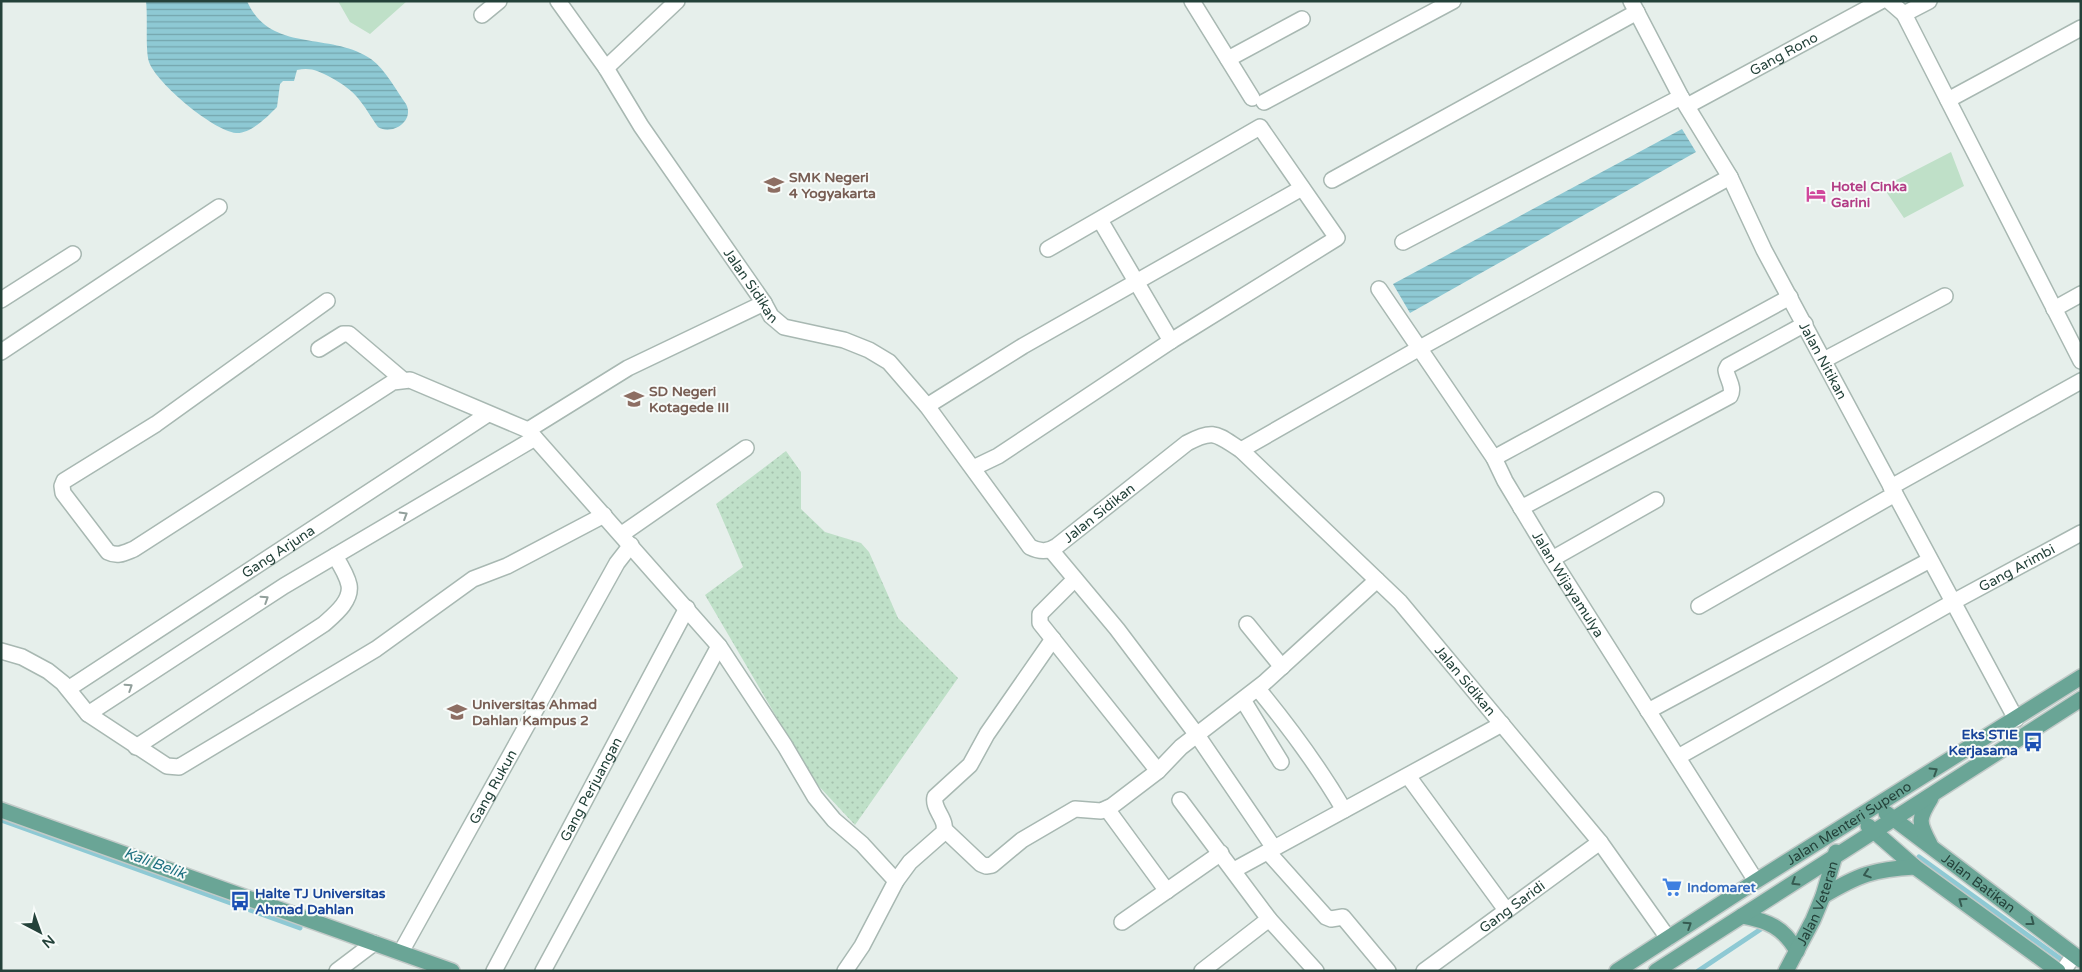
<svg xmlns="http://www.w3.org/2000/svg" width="2082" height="972" font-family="'Varela Round',sans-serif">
<defs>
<pattern id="park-dots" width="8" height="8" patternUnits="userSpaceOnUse" patternTransform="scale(1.25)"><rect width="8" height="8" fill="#bfe0c8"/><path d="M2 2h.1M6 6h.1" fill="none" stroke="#a4c1ad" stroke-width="1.8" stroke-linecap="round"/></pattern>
<pattern id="water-rules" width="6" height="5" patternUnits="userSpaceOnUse" patternTransform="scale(1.25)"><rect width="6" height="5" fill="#8ec9d4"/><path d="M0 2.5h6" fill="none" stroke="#74a5ad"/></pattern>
</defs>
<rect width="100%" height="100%" fill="#e6efeb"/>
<path fill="#bfe0c8" d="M338,1H407L370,34L350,22Z
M1951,152L1964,186L1904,218L1883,187Z"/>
<path fill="url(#park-dots)" d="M786,451L801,472V509L825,532L861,543L869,552L898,618L958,678L855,825L814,781L705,595L743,567L716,504Z"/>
<path fill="url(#water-rules)" d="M146,1H247C270,54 331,31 371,59C385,69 396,90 406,104C415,121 392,136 378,127C361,102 358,92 330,77C318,71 311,67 297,70L294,81H283L280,84L277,107C268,116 251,134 236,133C214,131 157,84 149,62C145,50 148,17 146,1Z
M1682,129L1696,152L1410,313L1393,284Z"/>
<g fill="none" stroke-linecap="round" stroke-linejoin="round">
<path stroke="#8ec9d4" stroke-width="5" d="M1,820L300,928
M1919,857L2062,960
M1698,971L1761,929"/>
<defs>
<g id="minor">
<path id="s1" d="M558,1L606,68L641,126L764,303L771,316L784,327L844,340L869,350L889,362L927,406L1030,547C1040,552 1048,552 1057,546L1187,443C1215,428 1217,435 1241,450L1400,602L1600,842L1668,938"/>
<path d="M1192,1L1252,98"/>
<path id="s2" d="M1631,1L1681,97L1730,177L1764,250L2016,719"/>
<path d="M1889,1L1904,14L1929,1"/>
<path d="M1904,14L2081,361"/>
<path d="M482,15L499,1"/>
<path d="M1228,59L1302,19"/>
<path d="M606,68L677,1"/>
<path d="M1948,100L2081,28"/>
<path d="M1264,102L1453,1"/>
<path id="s3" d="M1687,106L1881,1"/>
<path d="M1332,180L1637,12"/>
<path d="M1100,220L1171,341"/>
<path d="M1403,242L1681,97"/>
<path id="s4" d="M1379,289L1494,458L1505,481L1552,559L1756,881"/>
<path d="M1,300L73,254"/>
<path d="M327,301L156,424L64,481L62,486L63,493L108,552C118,557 124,553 134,549L393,382L410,380L528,430L719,646L785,746L815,797L834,820L862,844L896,881"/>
<path d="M2054,309L2081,294"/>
<path d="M319,349L343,334H349L402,379"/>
<path d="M1,352L219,207"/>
<path d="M1824,360L1945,296"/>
<path d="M927,406L1023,346L1302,188"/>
<path d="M528,430L628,368L764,303"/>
<path d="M1241,450L1418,349L1730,177"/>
<path d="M1494,458L1790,297"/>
<path d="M973,468L998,456L1171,341L1337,238L1260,127L1048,249"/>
<path d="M1891,487L2081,381"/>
<path d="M1521,508L1730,396C1735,387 1727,379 1726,370L1728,366L1805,324"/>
<path d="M622,534L746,448"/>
<path d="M1051,550L1117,629L1197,735L1274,848"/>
<path d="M1552,559L1656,500"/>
<path d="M1075,579L1040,614V623L1158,771"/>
<path d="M1699,606L1895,494"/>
<path d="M1247,624L1282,667"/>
<path d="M1,651L22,657L48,671L63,683L88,714L167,766L179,767L376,649L473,579L507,566L604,515"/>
<path id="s5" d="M68,689L488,414"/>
<path d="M1258,689C1290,728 1319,767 1344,810"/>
<path d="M1243,700L1281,762"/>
<path d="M1648,711L1930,560"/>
<path d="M88,714L284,586L535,438"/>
<path d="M136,747L324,624C334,615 352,601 349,585C347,575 340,564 335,556"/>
<path id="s6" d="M1678,757L1953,602L2081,533"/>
<path d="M1408,776L1506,910"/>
<path d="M1180,800L1269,919L1202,971"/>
<path d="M1107,809L1167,891"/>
<path d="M945,830L981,864L986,866L992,865L1022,840L1075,809L1101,811L1112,806L1158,771L1181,747L1264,683L1377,580"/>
<path d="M1268,852L1326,917L1331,919L1343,917L1388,971"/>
<path d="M1234,870L1502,724"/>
<path d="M1269,919L1316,971"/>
<path d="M1122,922L1221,853"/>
<path id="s7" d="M401,952L617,563L631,545"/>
<path d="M337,971L374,943"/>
<path id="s8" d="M494,971L687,608"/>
<path d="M543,971L719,646"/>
<path d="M845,971L862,946L896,881L910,862L943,833C949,820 932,810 935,797L970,765L987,734L1053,639"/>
<path id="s9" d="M1424,971L1600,842"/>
<path d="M2063,971L2074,955"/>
</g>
<g id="major">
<path d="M1,810L452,971"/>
<path id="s10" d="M1886,813L2081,960"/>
<path d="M1868,826L1915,867L2058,971"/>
<path d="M1930,844C1918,822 1918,819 1931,798"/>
<path d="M1823,896C1858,875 1874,869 1915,867"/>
<path d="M1742,916C1768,921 1783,927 1797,951"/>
<path id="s11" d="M1617,971L1756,881L2081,677"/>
<path d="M1656,971L2081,699"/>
<path id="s12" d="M1786,971L1813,920L1823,896L1836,852"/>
</g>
</defs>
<use href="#minor" stroke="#a8b8b2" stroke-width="18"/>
<use href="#major" stroke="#c2cac8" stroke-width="18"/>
<use href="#minor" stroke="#fff" stroke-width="15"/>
<use href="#major" stroke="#6aa596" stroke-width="15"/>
</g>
<defs><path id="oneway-chevron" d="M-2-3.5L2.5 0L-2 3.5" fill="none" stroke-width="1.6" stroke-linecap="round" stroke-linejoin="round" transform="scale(1.25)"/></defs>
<g stroke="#92a09c">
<use href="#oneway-chevron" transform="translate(404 515) rotate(-31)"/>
<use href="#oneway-chevron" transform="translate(265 599) rotate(-33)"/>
<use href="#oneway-chevron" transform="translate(129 687) rotate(-33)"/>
</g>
<g stroke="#365b51">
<use href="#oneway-chevron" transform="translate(1934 771) rotate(-32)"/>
<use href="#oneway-chevron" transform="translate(1867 874) rotate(162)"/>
<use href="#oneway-chevron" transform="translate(1795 882) rotate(148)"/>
<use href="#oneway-chevron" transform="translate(1962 901) rotate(-144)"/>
<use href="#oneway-chevron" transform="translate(2031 922) rotate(37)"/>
<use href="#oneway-chevron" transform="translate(1688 925) rotate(-33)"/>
</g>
<defs>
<symbol id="school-bare" viewBox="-9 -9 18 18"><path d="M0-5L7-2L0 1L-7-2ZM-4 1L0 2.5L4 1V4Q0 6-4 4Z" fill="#8d6e63" stroke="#f7fbf9" stroke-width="2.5" paint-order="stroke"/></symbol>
<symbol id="hotel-bare" viewBox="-9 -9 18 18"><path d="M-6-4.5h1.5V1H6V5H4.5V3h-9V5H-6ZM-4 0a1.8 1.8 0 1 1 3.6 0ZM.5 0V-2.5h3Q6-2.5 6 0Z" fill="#d1479c" stroke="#f7fbf9" stroke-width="2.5" paint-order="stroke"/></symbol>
<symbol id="university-bare" viewBox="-9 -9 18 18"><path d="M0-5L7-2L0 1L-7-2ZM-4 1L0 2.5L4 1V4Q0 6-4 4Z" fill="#8d6e63" stroke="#f7fbf9" stroke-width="2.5" paint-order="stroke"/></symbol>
<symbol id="bus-bare" viewBox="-9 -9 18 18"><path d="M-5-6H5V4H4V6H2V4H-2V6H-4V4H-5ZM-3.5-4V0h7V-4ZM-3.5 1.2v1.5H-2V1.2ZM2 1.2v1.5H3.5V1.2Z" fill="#1a4fb4" stroke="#f7fbf9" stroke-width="2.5" paint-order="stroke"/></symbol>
<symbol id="supermarket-bare" viewBox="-9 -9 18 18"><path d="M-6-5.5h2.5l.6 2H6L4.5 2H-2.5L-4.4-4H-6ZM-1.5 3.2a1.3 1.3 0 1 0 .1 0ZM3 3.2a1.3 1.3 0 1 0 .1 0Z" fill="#3f7fe0" stroke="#f7fbf9" stroke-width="2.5" paint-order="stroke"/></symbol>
</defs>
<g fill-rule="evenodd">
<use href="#school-bare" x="760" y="171" width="28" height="28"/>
<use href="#hotel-bare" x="1802" y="180" width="28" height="28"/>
<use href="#school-bare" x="620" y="385" width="28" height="28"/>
<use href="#university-bare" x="443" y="698" width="28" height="28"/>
<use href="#bus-bare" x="2019" y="728" width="28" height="28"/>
<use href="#supermarket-bare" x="1658" y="873" width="28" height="28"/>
<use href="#bus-bare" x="226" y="887" width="28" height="28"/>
</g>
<g text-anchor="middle" stroke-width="4" stroke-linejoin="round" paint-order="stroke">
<g font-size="14" fill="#24423a" stroke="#f7fbf9">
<text dy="5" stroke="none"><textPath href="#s3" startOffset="110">Gang Rono</textPath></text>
<text dy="5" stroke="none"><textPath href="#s1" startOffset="344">Jalan Sidikan</textPath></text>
<text dy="5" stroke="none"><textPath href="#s2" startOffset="408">Jalan Nitikan</textPath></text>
<text dy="5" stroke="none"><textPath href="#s1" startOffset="824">Jalan Sidikan</textPath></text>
<text dy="5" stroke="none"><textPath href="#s5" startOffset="251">Gang Arjuna</textPath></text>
<text dy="5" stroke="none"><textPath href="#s6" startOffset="388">Gang Arimbi</textPath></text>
<text dy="5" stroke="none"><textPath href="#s4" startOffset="351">Jalan Wijayamulya</textPath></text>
<text dy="5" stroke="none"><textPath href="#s1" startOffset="1318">Jalan Sidikan</textPath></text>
<text dy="5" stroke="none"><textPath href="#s7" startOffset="189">Gang Rukun</textPath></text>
<text dy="5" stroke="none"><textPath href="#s8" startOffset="206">Gang Perjuangan</textPath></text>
<text dy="5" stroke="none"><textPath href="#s11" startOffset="275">Jalan Menteri Supeno</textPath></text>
<text dy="5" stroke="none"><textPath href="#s10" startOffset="116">Jalan Batikan</textPath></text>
<text dy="5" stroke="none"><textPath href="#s12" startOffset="75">Jalan Veteran</textPath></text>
<text dy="5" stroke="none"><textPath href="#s9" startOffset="109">Gang Saridi</textPath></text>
</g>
<g font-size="14" font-weight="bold" fill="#785e54" stroke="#f7fbf9" text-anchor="start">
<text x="789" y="182">SMK Negeri<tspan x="789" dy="16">4 Yogyakarta</tspan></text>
<text x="649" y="396">SD Negeri<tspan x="649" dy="16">Kotagede III</tspan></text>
<text x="472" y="709">Universitas Ahmad<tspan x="472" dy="16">Dahlan Kampus 2</tspan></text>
</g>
<g font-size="14" font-weight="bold" fill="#b23c85" stroke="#f7fbf9" text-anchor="start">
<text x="1831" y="191">Hotel Cinka<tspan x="1831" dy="16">Garini</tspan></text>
</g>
<g font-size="14" font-weight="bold" fill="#164399" stroke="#f7fbf9" text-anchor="end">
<text x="2018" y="739">Eks STIE<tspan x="2018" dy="16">Kerjasama</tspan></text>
<text x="255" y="898" text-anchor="start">Halte TJ Universitas<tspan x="255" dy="16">Ahmad Dahlan</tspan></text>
</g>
<g font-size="14" font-weight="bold" fill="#366cbe" stroke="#f7fbf9" text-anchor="start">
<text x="1687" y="892">Indomaret</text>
</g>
<g font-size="15" font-style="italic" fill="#1c6f80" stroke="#f7fbf9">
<text transform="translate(155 863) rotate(20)" y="5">Kali Belik</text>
</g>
</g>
<rect width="2082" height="972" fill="none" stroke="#24423a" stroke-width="5"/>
<g transform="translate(40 932) rotate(139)" stroke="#f7fbf9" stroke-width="4" paint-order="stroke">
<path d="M0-4L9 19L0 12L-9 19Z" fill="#24423a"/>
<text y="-8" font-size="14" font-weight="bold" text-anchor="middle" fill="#24423a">N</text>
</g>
</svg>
